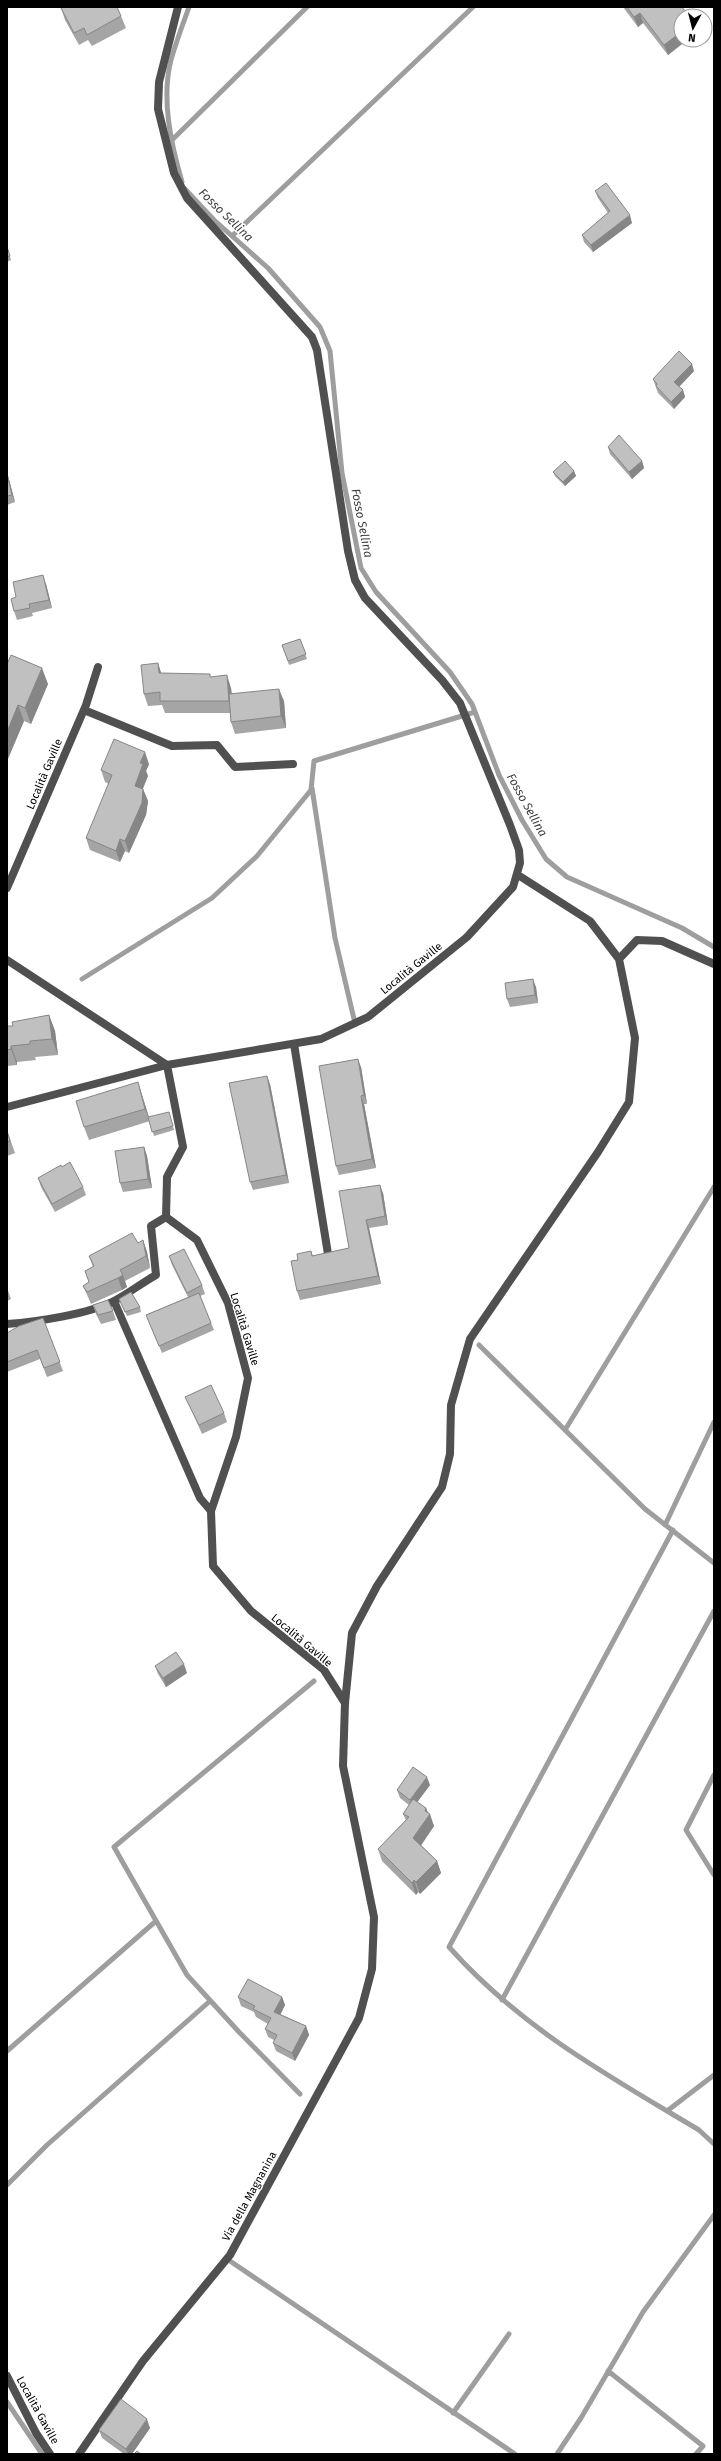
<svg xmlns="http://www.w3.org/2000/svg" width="721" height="2461" font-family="'Fira Sans',sans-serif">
<rect width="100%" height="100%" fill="#fff"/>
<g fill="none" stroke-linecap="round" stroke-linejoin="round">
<path stroke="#9e9e9e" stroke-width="5" d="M172,140L307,7
M182,182C171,144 161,99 171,60C176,42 183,24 189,7
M185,189L214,220L268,268L320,327L330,351L342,473L361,568L376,592L450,672L472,704L499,775L522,820L546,859L567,877L682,928L714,947
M232,236L473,7
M312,788L335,938L354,1019
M82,979L212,898L257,856L311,790L314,761L475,712
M479,1345L645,1509L714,1563
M565,1430L714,1187
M665,1525L714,1422
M673,1530L449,1947C521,2028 607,2075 699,2130L714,2144
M714,1775L686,1830L714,1875
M502,2000L714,1611
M7,2051L156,1921
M300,2094L239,2032L187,1975L114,1847L314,1681
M667,2111L714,2075
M7,2185L47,2145L210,2001
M230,2261L515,2454
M608,2371L703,2446L696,2454
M7,2402L42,2454
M453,2413L509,2334
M557,2454L581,2418L643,2312L714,2215"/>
<path stroke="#505050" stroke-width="8" d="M84,710L172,746L217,745L235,767L293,764
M7,888L86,705L98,667
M619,959L637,940L662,941L714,964
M7,960L167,1065L183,1147L167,1177L166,1217
M294,1044L328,1254
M7,1107L167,1065L321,1039L368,1017L467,937L513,887L520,863L519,850L510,825L460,703L442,680L365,598L355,580L348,551L317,350L312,337L187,198L174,173L158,109L159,82L178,7
M114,1301L200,1498L211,1511
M7,1324C36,1322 89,1314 114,1301C129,1293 142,1283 156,1275L151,1226L166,1217L197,1240L228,1303L248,1378L236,1437L211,1511L213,1566L251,1611L324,1670L345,1703
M7,2376L36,2433L50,2454
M79,2454L143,2361L230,2255L359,2018L372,1969L374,1917L343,1766L345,1703L352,1633L377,1586L442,1487L450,1454L451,1405L470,1339L598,1152L629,1102L635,1038L619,959L590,921L518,875"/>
</g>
<path fill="#a5a5a5" d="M623,7H682L681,40H687L668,55L643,23L638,27Z
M61,8L121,16L126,28L92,46L88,40L79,45L65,20Z
M595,191L632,223L593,252L584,242L582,235L608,213L598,198Z
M7,246L11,260L7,262Z
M694,371L679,387L683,390L685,397L674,409L658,393L653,379Z
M608,447L642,461L644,468L632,479L610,454Z
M574,471L576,476L565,486L555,476L553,472Z
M7,472L15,502L7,505Z
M46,584L52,608L32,613L33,616L17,620L14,611L16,597Z
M300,639L307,659L289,665L282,645Z
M158,663L161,673L211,677L231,688L232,694L284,701L286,728L235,734L231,722L230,713H165L162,705L148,706L144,694Z
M7,664L48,684L31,724L24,721L7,761Z
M149,764L146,771L148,776L143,789L148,801L146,815L129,853L125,851L120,862L90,850L86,838L109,784L105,782L101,770Z
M536,987L538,1003L510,1007L507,999Z
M49,1015L55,1031L58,1055L35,1057L36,1060L17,1062V1065L7,1066V1026H13Z
M361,1067L367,1104H364L376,1168L339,1175L336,1166Z
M138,1082L142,1095L149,1117L170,1116L174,1130L154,1136L150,1121L89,1140L84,1127Z
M270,1084L289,1183L253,1190L250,1182Z
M7,1130L15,1153L7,1156Z
M144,1147L147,1156L152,1188L123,1192L120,1183Z
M62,1167L83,1187L86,1195L55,1212L41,1187L38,1178Z
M383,1193L388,1225L369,1228L381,1284L300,1300L297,1291L298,1260L311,1251L313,1256L349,1248Z
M143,1240L147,1252L150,1268L125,1281L127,1287L122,1290L91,1304L88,1297L83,1286L89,1282L85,1271L93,1267L89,1256L138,1243Z
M169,1256L202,1285L205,1294L200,1296L214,1330L162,1353L146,1315L188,1297L172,1265Z
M7,1288L11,1299L7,1301Z
M121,1303L140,1307L141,1312L127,1316Z
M93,1305L113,1311L116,1320L101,1324L96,1314Z
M43,1318L63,1371L47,1377L40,1359L7,1372V1333Z
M185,1397L224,1413L227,1422L202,1434L189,1405Z
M155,1666L187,1673L166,1687L158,1674Z
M430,1785L417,1802L426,1808L434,1826L421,1845L437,1861L441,1873L420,1894L418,1892L416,1895L382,1861L378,1849L406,1820L403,1814L409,1805L400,1798L397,1790Z
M238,1997H282L285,2005L280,2014L306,2026L309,2035L295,2061L276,2051L273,2043L274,2040L268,2037L265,2029L268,2024L256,2017L254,2012L241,2006Z
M150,2428L132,2454H124L102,2438L99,2430Z"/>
<path fill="#868686" d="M640,13L643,23L638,27L634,17Z
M681,32V40H687L668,55L664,45Z
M630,215L632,223L593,252L591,245Z
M692,364L694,371L677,389L674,382Z
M683,390L685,397L674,409L671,402Z
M642,461L644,468L632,479L629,472Z
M574,471L576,476L565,486L563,482Z
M7,472L8,476L15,502L12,495Z
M43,575L46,584L52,608L49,600Z
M158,663L162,676L159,673Z
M42,668L48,684L31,724L25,708Z
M227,675L231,688L233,713L229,701Z
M279,689L284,701L286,728L281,716Z
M18,705L24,721L7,761V732Z
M145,752L149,764L146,771L148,776L139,797L135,786L140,763Z
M143,789L148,801L146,815L129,853L125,841Z
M120,839L125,851L120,862L116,851Z
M533,979L536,987L538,1003L535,995Z
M49,1015L55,1031L58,1055L52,1039Z
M11,1046L17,1062V1065L11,1049Z
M358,1059L361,1067L367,1104L364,1095Z
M267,1076L270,1084L289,1183L286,1175Z
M138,1082L150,1121L145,1109Z
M361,1096L364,1104L376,1168L372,1159Z
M144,1147L147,1156L152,1188L148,1179Z
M380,1185L383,1193L388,1225L385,1216Z
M366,1220L369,1228L381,1284L378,1276Z
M143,1240L147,1252L150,1268L146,1256Z
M123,1275L127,1287L122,1290L118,1278Z
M184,1664L187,1673L166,1687L163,1678Z
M427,1777L430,1785L413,1808L410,1800Z
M426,1808L429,1815L430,1814L434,1826L418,1850L413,1838Z
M437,1861L441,1873L420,1894L416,1882Z
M414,1880L418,1892L416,1895L412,1883Z
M282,1997L285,2005L278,2020L274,2012Z
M306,2026L309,2035L295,2061L292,2053Z
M147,2419L150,2428L132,2454H128L126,2449Z"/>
<path fill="#c0c0c0" stroke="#868686" d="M64,7H117L121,16L87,35L84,28L74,33L61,8Z
M627,7H682L689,16H681V32L664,45L640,13L634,17Z
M606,183L630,215L591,245L582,235L610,211L595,191Z
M7,247L10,256L7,257Z
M679,351L692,364L674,382L683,390L671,402L656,386L657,384L653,379Z
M619,435L642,461L629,472L608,447Z
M565,461L574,471L563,482L553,472Z
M7,474L12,495L7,496Z
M43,575L49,600L29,604L30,608L14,611L11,599L16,597L13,582Z
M300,639L306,654L288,661L282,645Z
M11,655L42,668L25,708L18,705L7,732V664Z
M158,663L159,673L210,674V677L227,675L229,701H160V692L144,694L141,665Z
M279,689L281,716L231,722L229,694Z
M114,739L145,752L140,763L143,764L135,786L143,789L142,803L125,841L120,839L116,851L86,838L112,775L101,770Z
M533,979L535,995L507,999L505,983Z
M49,1015L52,1039L30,1041V1044L11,1046V1049L7,1050V1026H13L12,1022Z
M358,1059L364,1095L361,1096L372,1159L336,1166L319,1066Z
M267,1076L286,1175L250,1182L229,1083Z
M138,1082L145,1109L84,1127L76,1101Z
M169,1112L173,1126L152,1132L148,1117Z
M7,1131L10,1141L7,1142Z
M144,1147L148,1179L120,1183L115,1151Z
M70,1162L83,1187L52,1204L38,1178L61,1165L62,1167Z
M380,1185L385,1216L366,1220L378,1276L297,1291L291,1261L298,1260L297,1254L311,1251L312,1256L349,1248L339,1191Z
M132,1233L138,1243L143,1240L146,1256L120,1270L123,1275L118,1278L87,1292L83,1286L89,1282L85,1271L94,1266L89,1256Z
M184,1249L202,1285L187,1293L169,1256Z
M131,1292L140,1307L125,1312L119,1299Z
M199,1293L211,1323L159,1346L146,1315Z
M108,1300L113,1311L98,1315L93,1305Z
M43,1318L60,1362L44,1368L37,1350L7,1362V1333L19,1326Z
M211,1385L224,1413L199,1425L185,1397Z
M176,1652L184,1664L163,1678L155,1666Z
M413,1767L427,1777L410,1800L397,1790Z
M413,1799L426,1808L425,1811L430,1814L413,1838L437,1861L416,1882L414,1880L412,1883L378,1849L409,1817L403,1814Z
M248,1979L282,1997L274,2012L306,2026L292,2053L273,2043L277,2035L265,2029L271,2018L253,2009L255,2006L238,1997Z
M121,2399L147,2419L126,2449L99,2430Z
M137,2451L141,2454H134Z"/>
<g text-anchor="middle" stroke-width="3" stroke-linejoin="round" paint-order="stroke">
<g font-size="11" fill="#000" stroke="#fff">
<text transform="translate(44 774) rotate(-67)" y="4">Località Gaville</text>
<text transform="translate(411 968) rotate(-39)" y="4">Località Gaville</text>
<text transform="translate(245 1329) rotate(73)" y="4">Località Gaville</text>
<text transform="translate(302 1640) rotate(40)" y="4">Località Gaville</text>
<text transform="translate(249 2196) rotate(-61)" y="4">Via della Magnanina</text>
<text transform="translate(38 2410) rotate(61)" y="4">Località Gaville</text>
</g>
<g font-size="12" font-style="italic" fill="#3f3f3f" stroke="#fff">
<text transform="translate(226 215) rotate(44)" y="4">Fosso Sellina</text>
<text transform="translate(362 523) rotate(79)" y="4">Fosso Sellina</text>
<text transform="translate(527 805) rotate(61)" y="4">Fosso Sellina</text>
</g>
</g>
<rect width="721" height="2461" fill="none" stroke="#000000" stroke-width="16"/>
<g transform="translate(693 28) rotate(187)"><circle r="19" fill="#ffffff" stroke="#999999"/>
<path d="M0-3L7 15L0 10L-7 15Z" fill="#000000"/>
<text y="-6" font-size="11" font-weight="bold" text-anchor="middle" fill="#000000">N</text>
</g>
</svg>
